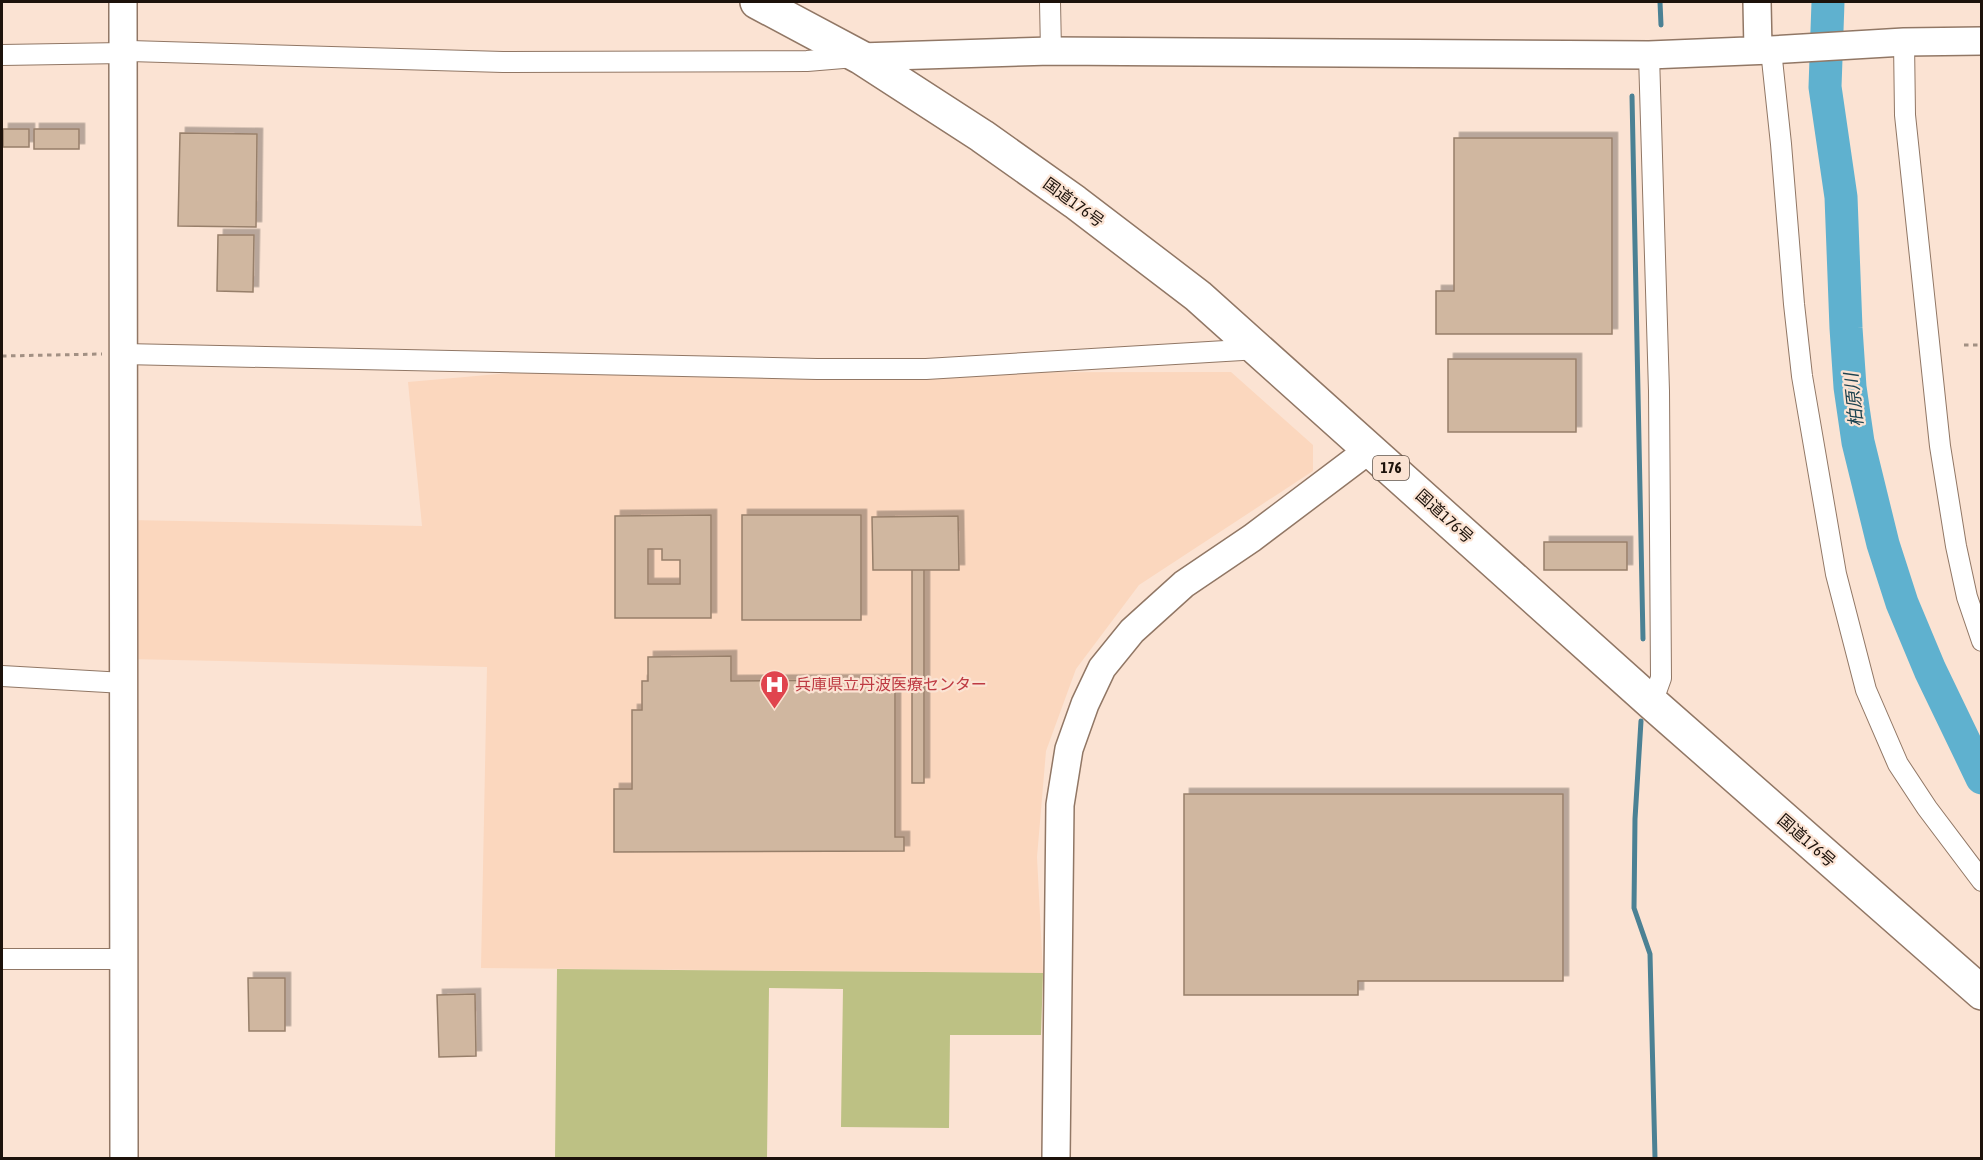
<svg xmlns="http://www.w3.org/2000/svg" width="1983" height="1160" font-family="'Asap Condensed','Noto Sans JP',sans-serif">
<defs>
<filter id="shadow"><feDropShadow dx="5.5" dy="-5.5" stdDeviation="0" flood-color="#0004"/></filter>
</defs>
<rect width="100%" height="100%" fill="#fbe3d3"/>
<path fill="#fbd7be" d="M1231,372L1313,445V471L1139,585L1076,669L1046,751L1037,857L1043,973L481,968L487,667L128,659L129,520L422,526L408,382L511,373Z"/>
<path fill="#bdc184" d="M557,969L1043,973L1041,1035H950L949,1128L841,1127L843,989L769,988L767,1158H555Z"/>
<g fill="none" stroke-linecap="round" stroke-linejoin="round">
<path stroke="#4b8194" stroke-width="5" d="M1660,2L1661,25
M1632,96L1643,639
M1641,721L1635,819L1634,908L1650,954L1655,1158"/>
<path stroke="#5fb1cf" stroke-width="33" d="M1828,2L1825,87L1841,197L1846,328L1850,387L1858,442L1883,544L1902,603L1930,670L1982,778"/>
</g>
<path fill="#d0b7a0" stroke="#977f6a" stroke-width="1.5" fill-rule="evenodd" filter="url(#shadow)" d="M3,129H29V147H3Z
M34,129H79V149H34Z
M180,133L257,134L256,227L178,226Z
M1454,138H1612V334H1436V291H1454Z
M218,235H254L253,292L217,291Z
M1448,359H1576V432H1448Z
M711,515V618H615V516ZM648,549H662V560H680V584H648Z
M742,515H861V620H742Z
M958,516L959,570H873L872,517Z
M1544,542H1627V570H1544Z
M912,570H924V783H912Z
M731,656V681L895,680V837H904V851L614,852V789H632V710H642V681H648V657Z
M1184,794H1563V981H1358V995H1184Z
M248,978H285V1031H249Z
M475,994L476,1056L439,1057L437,995Z"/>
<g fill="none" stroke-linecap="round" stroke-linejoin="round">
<defs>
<path id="street" d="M1050,2L1051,51
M1904,42L1905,115L1940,446L1956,546L1967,597L1982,641
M1771,50L1781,144L1794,304L1802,376L1836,574L1866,690L1898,764L1927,808L1982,881
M2,55L123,53L130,51L503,62L807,61L855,57
M1649,55L1659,391L1661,678L1652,703
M123,354L817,369H926L1259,349
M2,676L124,683
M2,959H124"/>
<path id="secondary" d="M123,2L124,1158
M1757,2L1758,50
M860,57L1051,51L1649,55L1771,50L1904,42L1982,41
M1056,1158L1060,805L1069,749L1085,704L1102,668L1132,631L1184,584L1252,538L1370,449"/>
<path id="highway" d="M757,2L860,57L982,136L1075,202L1198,296L1652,703L1982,993"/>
</defs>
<use href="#street" stroke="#917765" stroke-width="22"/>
<use href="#secondary" stroke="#917765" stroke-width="30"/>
<use href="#highway" stroke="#917765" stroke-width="36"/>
<path stroke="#a29083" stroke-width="3" stroke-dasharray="4.5 4.5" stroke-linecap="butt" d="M1964,345H1982
M2,356L102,354"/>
<use href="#street" stroke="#fff" stroke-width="20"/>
<use href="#secondary" stroke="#fff" stroke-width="27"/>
<use href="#highway" stroke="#fff" stroke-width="33"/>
</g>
<defs>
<symbol id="hospital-pin" viewBox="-11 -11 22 30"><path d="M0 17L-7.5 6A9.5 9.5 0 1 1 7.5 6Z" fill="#e0444e" stroke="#fbe3d3"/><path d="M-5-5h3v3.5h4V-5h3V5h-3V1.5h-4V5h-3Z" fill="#fff"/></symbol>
</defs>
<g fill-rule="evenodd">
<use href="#hospital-pin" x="758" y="668" width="33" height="45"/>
</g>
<g text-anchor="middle" stroke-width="4.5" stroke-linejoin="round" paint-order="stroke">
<rect fill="#fbe3d3" stroke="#5f5147" stroke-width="1.5" x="1373" y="456" width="36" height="24" rx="4.5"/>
<g font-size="15" font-weight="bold" fill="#1c120b">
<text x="1391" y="473">176</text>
</g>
<g font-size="16" fill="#1c120b" stroke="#fbe3d3">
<text transform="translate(1074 202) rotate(36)" y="6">国道176号</text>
<text transform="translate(1445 516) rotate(42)" y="6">国道176号</text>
<text transform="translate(1807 840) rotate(41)" y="6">国道176号</text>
</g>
<g font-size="16" fill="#be3a42" stroke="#fbe3d3" text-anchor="start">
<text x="795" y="690">兵庫県立丹波医療センター</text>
</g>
<g font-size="18" font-style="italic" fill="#1d4350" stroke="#fbe3d3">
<text transform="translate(1854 400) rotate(-96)" y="6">柏原川</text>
</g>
</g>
<rect width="1983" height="1160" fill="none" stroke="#1c120b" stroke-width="6"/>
</svg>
